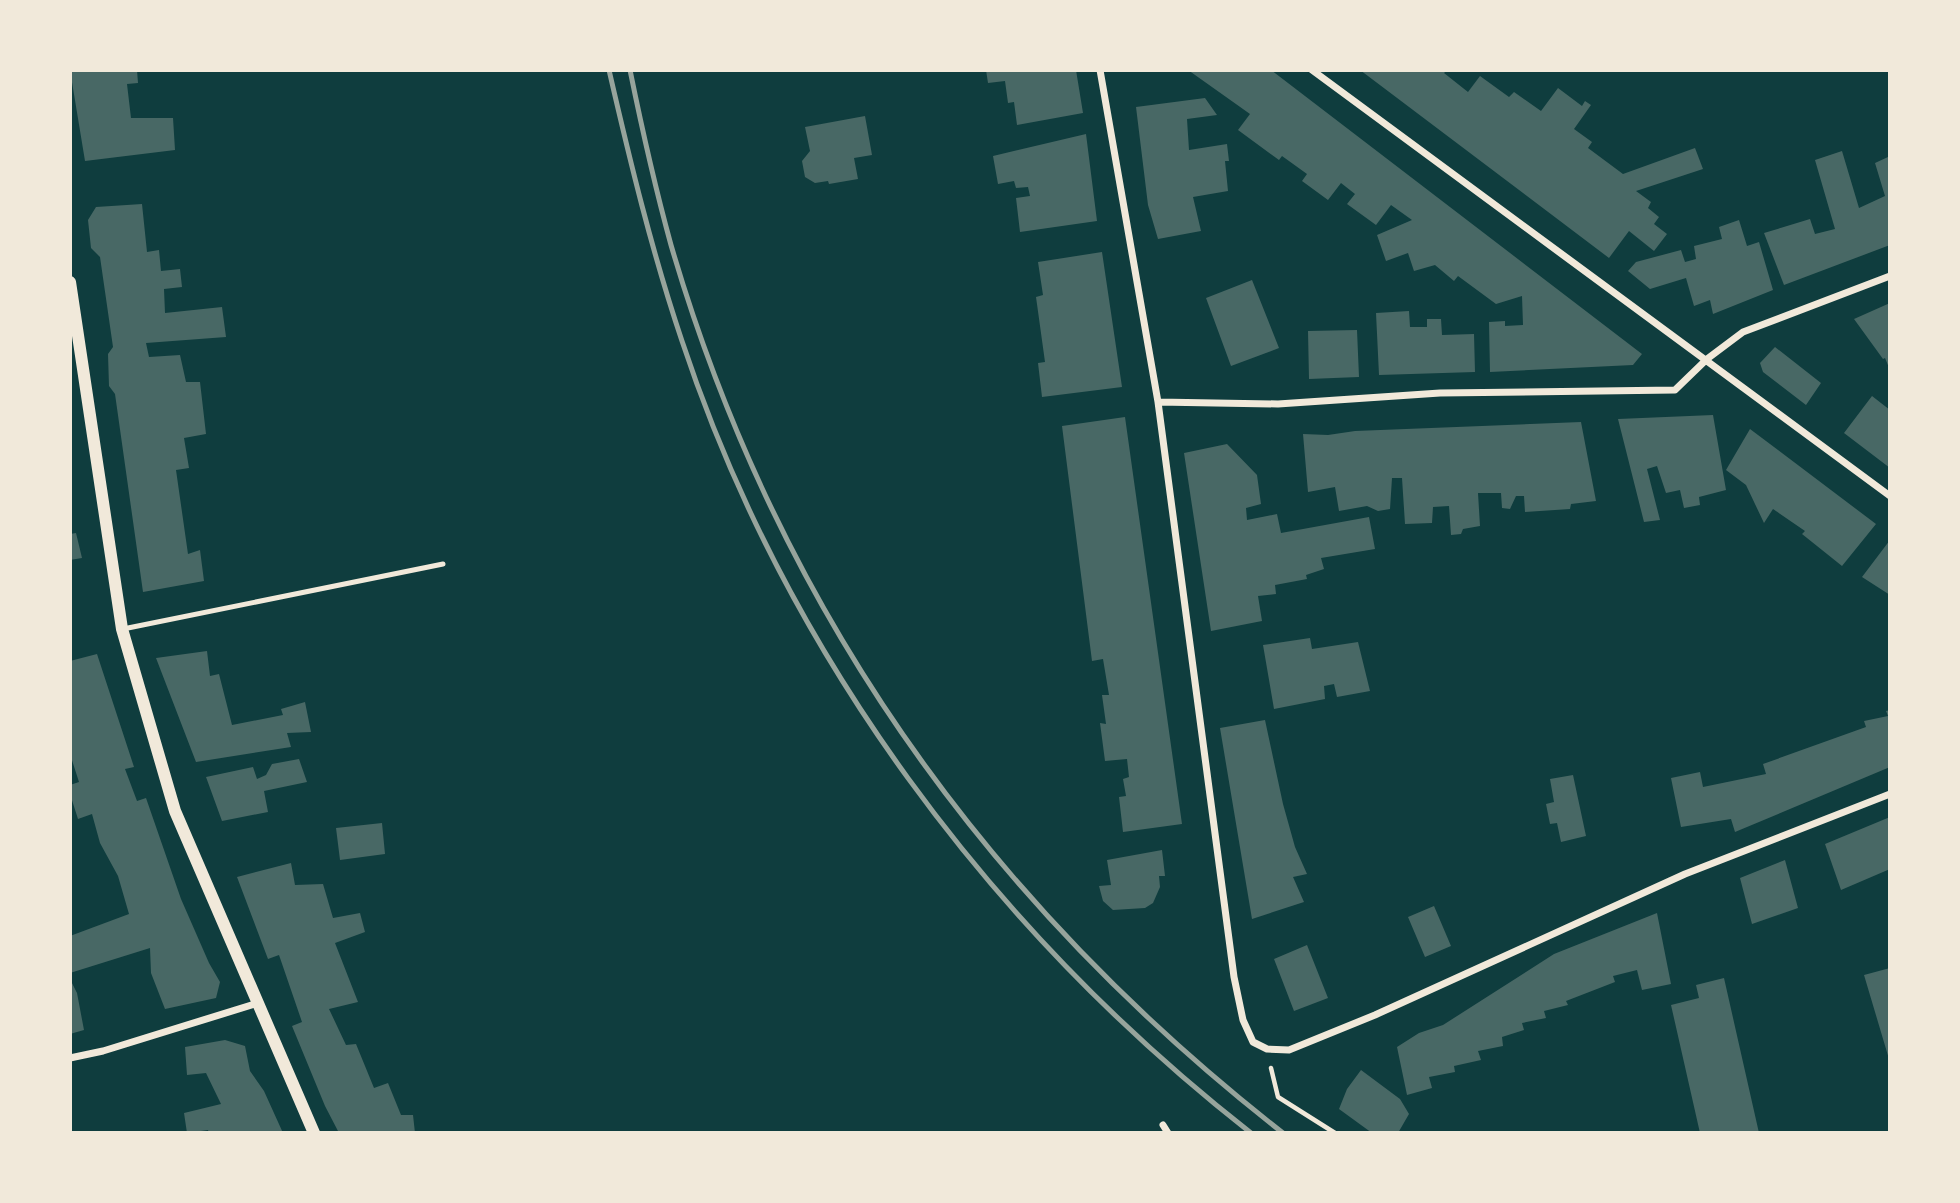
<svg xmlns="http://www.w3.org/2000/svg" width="1960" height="1203" font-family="Georgia,serif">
<rect width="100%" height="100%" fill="#0f3d3e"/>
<path fill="#486865" d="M70,70H137L138,83L127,84L131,118H173L175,150L85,161Z
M986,70H1076L1083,113L1017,125L1014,102L1008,103L1005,81L988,83Z
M1188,70H1271L1642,354L1633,365L1490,372L1489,322L1505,321V326L1523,325L1522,296L1496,304L1458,276L1454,281L1435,265L1414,271L1408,253L1386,261L1377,235L1412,220L1391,205L1376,225L1347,204L1355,194L1341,183L1328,200L1302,181L1307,174L1282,156L1279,160L1238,130L1250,114Z
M1360,70H1447L1444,73L1468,92L1480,76L1509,97L1514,92L1541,111L1558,88L1582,106L1585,101L1591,105L1574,129L1592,142L1588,148L1623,174L1695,148L1703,169L1636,191L1651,202L1648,208L1659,217L1654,224L1667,234L1654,251L1629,231L1609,258Z
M1205,98L1217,115L1187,119L1189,150L1227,144L1229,161H1225L1228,191L1193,197L1201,231L1158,239L1148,205L1136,107Z
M865,116L872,155L854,158L858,179L829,184L828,181L815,183L805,177L802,161L810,151L805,127Z
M1086,134L1097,221L1020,232L1016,198L1030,196L1028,187L1016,188L1014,181L998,184L993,156Z
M1842,151L1859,208L1885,196L1875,163L1888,157L1890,245L1784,285L1764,233L1810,219L1815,234L1835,229L1815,160Z
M142,204L147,252L159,250L161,271L180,269L182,287L164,289L165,313L222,307L226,337L146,343L149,357L180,355L186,382H200L206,434L184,438L189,468L176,470L188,554L200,550L204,581L143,592L115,394L109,386L108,354L113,347L100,257L91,248L88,220L96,207Z
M1739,220L1747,246L1759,242L1773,290L1713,314L1710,300L1694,306L1686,278L1650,289L1628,271L1636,262L1681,250L1685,262L1696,259L1694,246L1722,239L1719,227Z
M1102,252L1122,387L1042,397L1038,363L1045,362L1036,297L1043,295L1038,262Z
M1252,280L1279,348L1231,366L1206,298Z
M1890,303V370L1885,358L1883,359L1854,319Z
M1409,311L1410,327H1427V319H1441L1442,335L1474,334L1475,372L1379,375L1376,313Z
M1357,330L1359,377L1309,379L1308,331Z
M1775,347L1821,383L1806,405L1763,372L1760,363Z
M1872,396L1890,410V468L1844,433Z
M1713,415L1726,490L1699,497L1700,505L1684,508L1680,490L1666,493L1657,466L1647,469L1660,520L1644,522L1618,419Z
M1125,417L1182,824L1123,832L1119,797L1126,796L1123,779L1129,777L1127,759L1105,761L1100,723L1106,724L1102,695H1109L1103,659L1092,661L1062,426Z
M1581,422L1596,501L1571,504L1570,509L1525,512L1524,496H1516L1510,509L1502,508L1501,493H1478L1480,526L1463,529L1461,534L1451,535L1449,506L1433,507L1432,523L1405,524L1402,478H1392L1390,509L1378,511L1367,506L1339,511L1335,487L1308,492L1303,434L1328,435L1355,431Z
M1750,429L1876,524L1842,566L1802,534L1805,531L1773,509L1764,523L1746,485L1726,470Z
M1227,444L1257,475L1261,504L1246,508L1247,520L1277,514L1281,533L1369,517L1375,549L1321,558L1324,569L1306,575L1307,579L1275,585L1276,594L1258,596L1262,621L1211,631L1184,453Z
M76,533L82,558L70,560V534Z
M1890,540V595L1862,577Z
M1310,638L1312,649L1358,642L1370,691L1337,697L1334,684L1324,686L1325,699L1274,709L1263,645Z
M207,651L210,676L219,674L232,725L283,715L281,709L305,702L311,732L287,733L291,747L196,762L156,658Z
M97,654L134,767L125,769L137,801L146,798L181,899L209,963L220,982L216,998L165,1009L151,973L150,948L70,973V936L129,914L118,876L100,843L92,814L78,819L70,794V785L79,782L70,754V661Z
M1890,710V767L1735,832L1731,819L1681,827L1671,778L1700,772L1703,787L1766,774L1763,764L1866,727L1864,721L1888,716L1886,711Z
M1265,720L1283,804L1295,847L1307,874L1293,877L1304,902L1252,919L1220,728Z
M299,759L307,782L264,791L268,812L222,821L206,777L253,767L257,779L266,775L272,764Z
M1573,775L1586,836L1561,842L1557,823L1550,824L1546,804L1554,802L1550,779Z
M1890,817V869L1841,890L1825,844Z
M382,823L385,854L340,860L336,828Z
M1162,850L1165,876H1159L1160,887L1153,903L1145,908L1113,910L1103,901L1099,886L1111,885L1107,860Z
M1785,860L1798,908L1752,924L1740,878Z
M291,863L295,885L323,884L333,918L360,913L365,932L335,943L358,1002L329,1009L346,1045L356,1044L374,1088L388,1083L401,1115H413L415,1133H339L325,1106L292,1026L302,1022L279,955L268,959L237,877Z
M1434,906L1451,946L1425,957L1408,917Z
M1657,913L1671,984L1642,990L1637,970L1613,976L1615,982L1566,1001L1568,1005L1544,1011L1546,1018L1522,1023L1524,1030L1502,1037L1503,1046L1478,1051L1481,1060L1454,1066L1455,1072L1429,1077L1432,1088L1407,1095L1397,1047L1419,1033L1443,1025L1554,954Z
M1307,945L1328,998L1294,1011L1274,959Z
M1890,968V1059H1889L1864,975Z
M1724,978L1759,1133H1700L1671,1005L1699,998L1696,985Z
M70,979L77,993L84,1030L70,1034Z
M225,1040L245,1046L250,1071L264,1091L283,1133H209L208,1130L187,1133L184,1113L221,1104L206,1073L187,1075L185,1047Z
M1361,1070L1400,1099L1409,1114L1398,1133H1372L1339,1109L1347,1089Z"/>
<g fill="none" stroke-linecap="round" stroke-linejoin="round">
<path stroke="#f1e9da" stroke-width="4.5" d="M1271,1068L1278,1097L1335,1133"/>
<path stroke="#f1e9da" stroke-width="5" d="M123,629L443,564"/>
<path stroke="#f1e9da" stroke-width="7" d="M1100,70L1158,402L1234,977L1243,1020L1253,1042L1267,1049L1289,1050L1375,1015L1685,874L1890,794
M1312,70L1890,496
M1158,402L1278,404L1440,393L1675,390L1707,359L1743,332L1890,276
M70,1058L103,1051L258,1003
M1163,1125L1168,1133"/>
<path stroke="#f1e9da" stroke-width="12" d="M70,282L122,629L175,811L314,1133"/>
<path stroke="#97a49c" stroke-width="5" d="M609,70C630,161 652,252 682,341C786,655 992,930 1251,1133
M630,70C642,129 655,187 671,245C777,608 986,901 1283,1133"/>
</g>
<rect width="1960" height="1203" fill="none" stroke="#f1e9da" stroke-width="144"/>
</svg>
